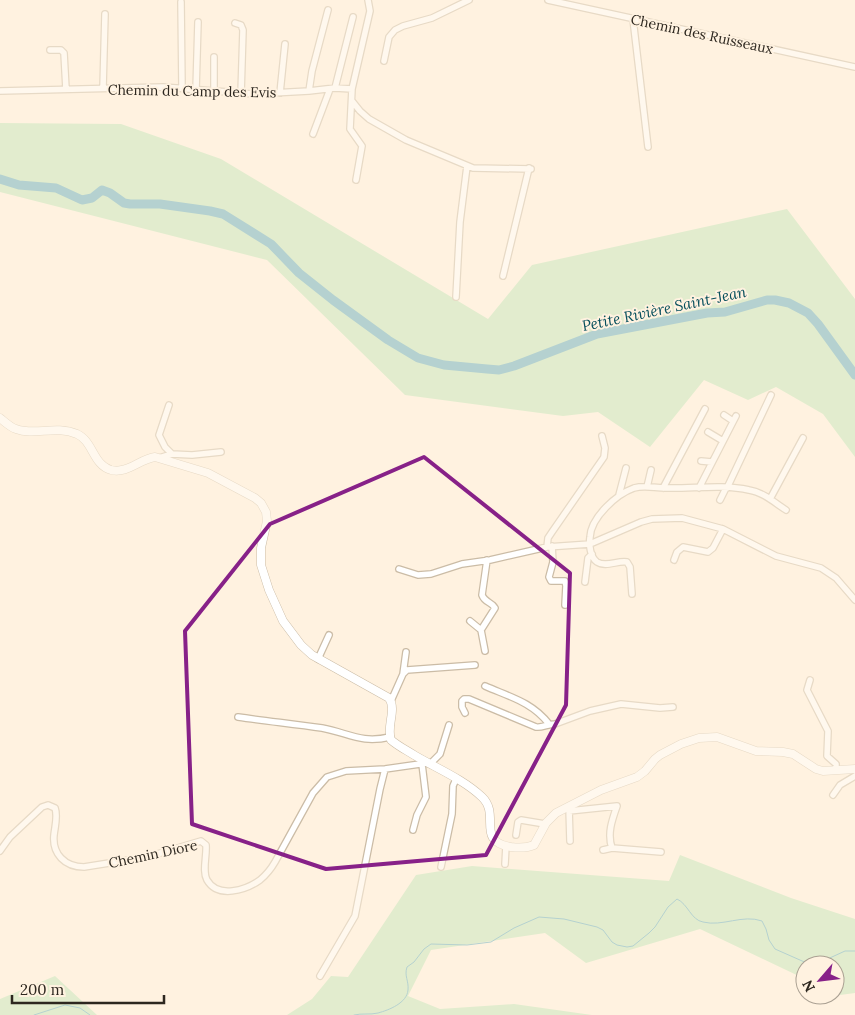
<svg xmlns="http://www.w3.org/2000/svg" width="855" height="1015" font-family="Lora,serif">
<rect width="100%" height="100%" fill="#fff2e0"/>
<path fill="#bfe5b8" d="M0,123L121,124L221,159L488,319L532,265L787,209L855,299V457L823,414L776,387L748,400L704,380L650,447L598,412L563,416L405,395L267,260L0,192Z
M680,855L791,898L855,919V993L840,995L835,993V965H805V979L700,929L586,963L545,933L431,950L408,996L440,1009L514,1004L592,1015H287L312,999L331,976L348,977L416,875L472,866L669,881Z
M55,976L97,1015H0V999Z"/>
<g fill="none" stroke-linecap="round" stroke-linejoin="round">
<path stroke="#5ba9bc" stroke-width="1" d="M34,1015L65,1005L80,1008L90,1015
M354,1015C362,1013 370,1015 378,1013C389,1010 407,1003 408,990C409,981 404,976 407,967L414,962L424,949L431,944L467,945L491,942L514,928L539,917L564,919L597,927L603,930L612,942L617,945L627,947L633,946L649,933L655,927L668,907L677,899C688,904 691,920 703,922C722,927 743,914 762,921L766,929L769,940L775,949L809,964L821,962L845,951H855"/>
<path stroke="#5ba9bc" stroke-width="9" d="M0,179L19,185L56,188L82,200L92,198L102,190L110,193L124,203L130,204H160L210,211L223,214L271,244L299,273L333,300L388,340L418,358L444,365L487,369L499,370L514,366L597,334L707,313L725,312L767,300H775L789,303L808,313L818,324L855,375"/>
<defs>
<path id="street" d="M548,0L855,67
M181,2L182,88
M633,19L648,147
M235,23L241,25L243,30L241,94
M50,50H61L64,53L66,89
M214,57V92
M384,61L389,37L395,30L403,26L432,18L469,0
M103,88L105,14
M335,88L353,17
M352,89L350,129L362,146L356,180
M196,90L198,22
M0,91L163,87L254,94L309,91L335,88L352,89L370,11L368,0
M309,91L312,71L328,10
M280,93L285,44
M352,101L360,111L369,119L406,140L473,168L531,169
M313,134L330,89
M503,276L529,168
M456,297L460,222L467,166
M169,405L159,435L165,447L172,454
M724,415L733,421
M708,432L723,441
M159,458L172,454L192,455L221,452
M701,461L712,462
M647,487L651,470
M663,488L705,409
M699,488L736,416
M727,488L771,395
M619,495L626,468
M770,499L803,438
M720,500L726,488
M552,546L553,562L549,577L551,581H565L566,586L565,605
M547,547L548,538L552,532L604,457L605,448L602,436
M674,560L677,552L683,547L708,552L713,548L723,529
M399,569L418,575L431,574L462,564L490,560L547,547L590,544L641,522L652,519L682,518L723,529L776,556L821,568L836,578L855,600
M585,582L588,558L592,554
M632,594L630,567L627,562C618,560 606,568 597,562C590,557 589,545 590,537C591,517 617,494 634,488C645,485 654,488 665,488C692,489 722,484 749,490C763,492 775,503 786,510
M470,621L481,630
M485,651L481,630L495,608C492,602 485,603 482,595L487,560
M318,659L329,635
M403,674L406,652
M810,680L807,690L828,731L827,756L836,764V769
M485,686C510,697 532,702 549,724
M391,701L403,674L407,670L475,665
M465,713L462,707V701L464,699H469L536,727C542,728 548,724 555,724L590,711L621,704L660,708L673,707
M238,717C266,721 294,724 322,728C349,733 361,744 390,737
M430,764L440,754L449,725
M833,795L840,785L855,776
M569,808L570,841
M569,811L617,806C612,820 607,834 612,848L661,852
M413,830L417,815L426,797L422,764
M516,835L518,822L521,820L545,824
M603,850L612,848
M0,851L10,837L42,807L48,805L55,808C58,816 55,826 54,835C52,854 65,867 84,867L147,857L201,841L206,845C207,856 202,871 207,880C218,899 246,890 260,880C266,875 271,869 275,862L313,793L327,777L346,771L385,769L427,763
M505,864L506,846
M441,867L452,814L453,786L456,779
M320,976L355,916L380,789L385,769"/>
<path id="secondary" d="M0,418C5,422 10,427 16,429C35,436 55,425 77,434C93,441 93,465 111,470C127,474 140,459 155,457L208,473L255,498L261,503L266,512L267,521L261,548V565L269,590L283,621L301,645L312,655L389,698C397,710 386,726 391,740C398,746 406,750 414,755C436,768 463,779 482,797C501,815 475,841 511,847C519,848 527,848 534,845L546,823L556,813L601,790L637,777L645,771L655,759L660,755L681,744L699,738L717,737L756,751L783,752L793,754L816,769L823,771L855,769"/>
</defs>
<use href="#street" stroke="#cbbca6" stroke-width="8"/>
<use href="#secondary" stroke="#cbbca6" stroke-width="9"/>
<use href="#street" stroke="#fff" stroke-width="5.5"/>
<use href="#secondary" stroke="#fff" stroke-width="8"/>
</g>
<path d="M0 0H855V1015H0ZM424,457L570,573L566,705L486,855L326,869L192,824L185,631L270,524Z" fill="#fff2e0" fill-opacity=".55" fill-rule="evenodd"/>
<path fill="none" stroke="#872188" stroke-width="4" stroke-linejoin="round" d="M424,457L570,573L566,705L486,855L326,869L192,824L185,631L270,524Z"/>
<g text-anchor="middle" stroke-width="4" stroke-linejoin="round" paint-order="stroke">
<g font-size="14" fill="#2d271f" stroke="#fff2e0">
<text transform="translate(702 34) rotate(12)" y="5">Chemin des Ruisseaux</text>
<text transform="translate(192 91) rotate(1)" y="5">Chemin du Camp des Evis</text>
<text transform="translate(153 854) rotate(-12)" y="5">Chemin Diore</text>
</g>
<g font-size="15" font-style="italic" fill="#074f5c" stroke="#fff2e0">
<text transform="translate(664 309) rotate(-12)" y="5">Petite Rivière Saint-Jean</text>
</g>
</g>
<g transform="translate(820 980) rotate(242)"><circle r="24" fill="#fff2e0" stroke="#aba193"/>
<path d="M0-4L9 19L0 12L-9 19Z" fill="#872188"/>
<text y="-8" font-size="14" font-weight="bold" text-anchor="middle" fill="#2d271f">N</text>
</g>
<path d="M12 995v8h152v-8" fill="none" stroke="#2d271f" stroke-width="2.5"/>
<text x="20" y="995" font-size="15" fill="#2d271f" stroke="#fff2e0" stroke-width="4" paint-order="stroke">200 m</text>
</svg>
